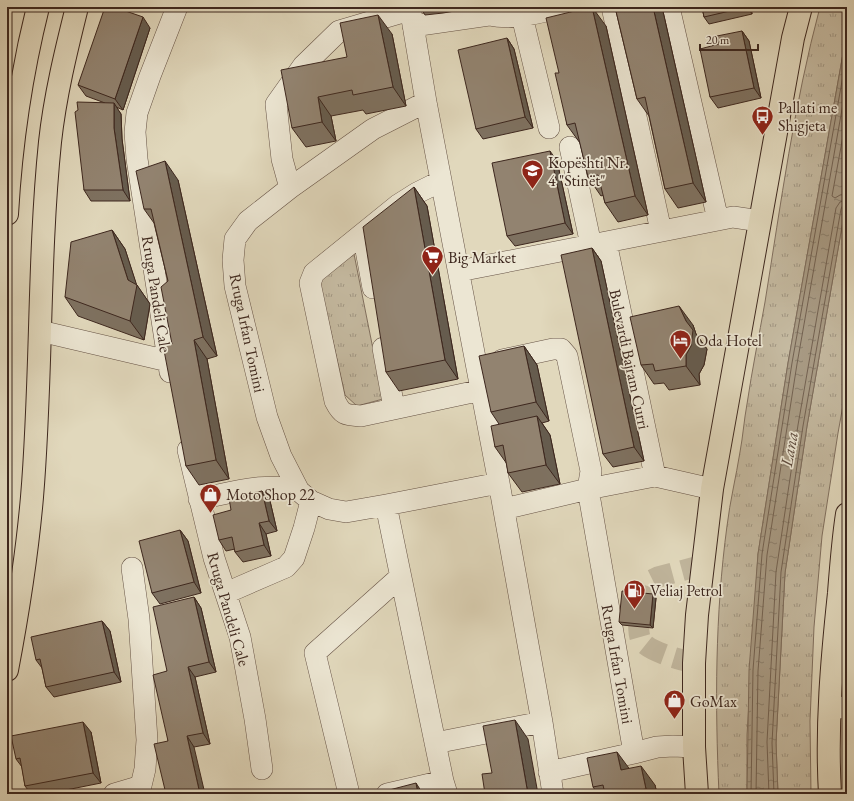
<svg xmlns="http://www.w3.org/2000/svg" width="854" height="801" font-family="'EB Garamond',serif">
<defs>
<pattern id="park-tufts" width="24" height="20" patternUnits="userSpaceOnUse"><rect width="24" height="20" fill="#c5baa1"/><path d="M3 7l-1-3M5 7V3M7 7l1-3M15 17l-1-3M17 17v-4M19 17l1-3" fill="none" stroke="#a19783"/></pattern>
<pattern id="water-ripples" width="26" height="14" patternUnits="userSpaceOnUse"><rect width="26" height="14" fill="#a99c86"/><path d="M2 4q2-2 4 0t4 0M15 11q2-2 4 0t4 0" fill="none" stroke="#8b7f6d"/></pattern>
</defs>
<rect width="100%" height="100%" fill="#e1d8bc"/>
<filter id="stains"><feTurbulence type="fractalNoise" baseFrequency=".005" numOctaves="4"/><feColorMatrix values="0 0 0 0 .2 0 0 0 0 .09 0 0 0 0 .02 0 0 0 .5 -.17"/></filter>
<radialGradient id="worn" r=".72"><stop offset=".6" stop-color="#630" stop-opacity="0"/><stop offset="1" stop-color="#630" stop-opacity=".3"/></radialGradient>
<path fill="url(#park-tufts)" stroke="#817060" d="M820,7H847V38L844,48L788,363L758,554L747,735V794H719C715,705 715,615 727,526C730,501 736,477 740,452C743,436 744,420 747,404C752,370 759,336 765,302C781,203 794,104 820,7Z
M847,198V383L838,433L822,536L814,627L810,721L811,794H778L776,743L785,573L807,426Z
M354,254L383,399L357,406L345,395L319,279Z"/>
<path fill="url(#water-ripples)" stroke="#7e6d5c" d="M847,38V198L807,426L785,573L776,743L778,794H747L749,670L758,554L788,363L844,48Z"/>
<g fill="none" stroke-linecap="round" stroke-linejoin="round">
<path stroke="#736252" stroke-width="1" d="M847,114L832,196L835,198L840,195L847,194
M751,794L753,670L762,554L792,363L847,53
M756,794L758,671L767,555L797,364L847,81
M769,794L767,742L776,572L798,425L836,208L840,202L847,200
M774,794L772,743L781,572L803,426L841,209L843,205H847"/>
<path stroke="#c0b59c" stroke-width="21" stroke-dasharray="21 10" stroke-linecap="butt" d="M694,663C682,660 648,652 641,640C635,628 642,596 646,583L658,577L703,565"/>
<defs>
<path id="minor" d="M410,7L426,102L499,483L542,722L553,794
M612,7L661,231
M669,7L718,220
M522,16L549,128
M413,26L489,15C514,20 538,13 563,7
M426,102L373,129L290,188L248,221L235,239L233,260L235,286L267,417L281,456L299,491L311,501L329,509L346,512L386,505L499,483
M570,147L591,245
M441,181L417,193L398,205L314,273L310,283L335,401C342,415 345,415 361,416L482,390
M290,188L282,159L276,104L303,66L339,31L410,10
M363,234L373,288
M606,242L655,476
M459,271L733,217L760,221
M40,331L168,361
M383,348L394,408
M502,360L553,349H561L567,356L591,471L588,489L634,753
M170,372L137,159L135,132L137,113L150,76L177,7
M188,450L214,558L240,637L255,719L262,769
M199,499C231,493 267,481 299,491
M386,505L443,781L447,794
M504,509L588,489L655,476L712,489
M132,568L139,619L147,740L145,769L139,794
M226,593L286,567L294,558L304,528L311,501
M830,705L847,709
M435,743L542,722
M549,772L634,753L657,747L673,746L694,747
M114,794L141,786
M349,794L315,653L400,577
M387,794L443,781"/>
<path id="major" d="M7,670C18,612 27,555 32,497C42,379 38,260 50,142C55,96 66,51 77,7
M697,794L694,747V663L697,615L712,489L793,38L801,7
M830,794C826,727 832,659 839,593C841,567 843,540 847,514"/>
<path id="highway" d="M7,214C11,144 21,75 38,7"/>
</defs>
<use href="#minor" stroke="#665346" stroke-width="22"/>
<use href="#major" stroke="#3d271e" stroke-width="24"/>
<use href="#highway" stroke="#3d271e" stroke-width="24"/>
<use href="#minor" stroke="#ece6d3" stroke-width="21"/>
<use href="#major" stroke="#e1d8bc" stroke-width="22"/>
<use href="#highway" stroke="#e1d8bc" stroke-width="22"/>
</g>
<path fill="#7e7160" stroke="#3d271e" d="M420,7H478L443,13L425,15Z
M615,7H662L706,202L678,208L665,189L649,116L637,99Z
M702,7H751L752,14L709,24L704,17Z
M606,26L648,215L618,222L605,203L603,195L601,196L588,177L580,143L567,125L559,73Z
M150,28L123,110L116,107L121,114L122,139L130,201H91L84,190L105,103L86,96L78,85Z
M742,31L749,41L761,98L718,108L710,97L719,44Z
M392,34L406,106L366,114L363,110L331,116L336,141L306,147L292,128L347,57Z
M507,38L514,49L533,128L483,139L476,129Z
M557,161L573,234L515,246L507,236Z
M178,180L217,356L207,359L229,479L199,485L186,466L168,281L154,223L144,209Z
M414,187L427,206L458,379L399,391L386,372Z
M112,230L125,249L136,284L150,304L144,340L78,316L65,297Z
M592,248L601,261L644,461L613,467L603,454Z
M693,325L696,334L707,349L704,365L699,374L700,385L669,390L664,383L654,384L641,365Z
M524,346L537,365L549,421L542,423L550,435L560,484L522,492L508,473L507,464L495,447L499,424L491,412Z
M262,491L270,501L277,531L266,534L271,556L243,562L235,552V549L226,551L219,540L231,510Z
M180,530L188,541L201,593L160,604L152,593Z
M194,597L201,608L216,672L195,677L210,744L194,747L168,741L167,671Z
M656,598L653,628L622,625L619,622Z
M102,621L110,631L121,682L54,697L46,687L42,668L36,660Z
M91,732L101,783L46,794H31L25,786L22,767L16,759Z
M629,769L655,785L657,794H598L593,787Z"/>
<path fill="#665c4e" stroke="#3d271e" d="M592,7L606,26L648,215L635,196Z
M653,7H662L706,202L693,183Z
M747,7H751L752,14Z
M378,15L392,34L406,106L393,87Z
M143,17L150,28L123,110L115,99Z
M742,31L749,41L761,98L754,88Z
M507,38L514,49L533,128L525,117Z
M318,97L331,116L336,141L322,122Z
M114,103L121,114L122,139L130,201L123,190L114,128Z
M550,151L557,161L573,234L565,223Z
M165,161L178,180L217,356L203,337Z
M414,187L427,206L458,379L445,360Z
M112,230L125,249L137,286V285L150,304L144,340L130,321L128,280Z
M592,248L601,261L644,461L634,447Z
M679,306L693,325L696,334L707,349L704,365L699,374L700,385L686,366V321Z
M194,340L207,359L229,479L216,460Z
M524,346L537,365L549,421L536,402Z
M537,416L550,435L560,484L546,465Z
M262,491L270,501L277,531L269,521Z
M259,523L266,534L271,556L264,545Z
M180,530L188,541L201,593L194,582Z
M653,594L656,598L653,628L650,625Z
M194,597L201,608L216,672L209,662Z
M102,621L110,631L121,682L114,672Z
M188,667L195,677L210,744L203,733Z
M515,720L528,739L538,794H528Z
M83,722L91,732L101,783L93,773Z
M187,736L194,747L205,794H200Z
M617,752L631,771L621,770Z
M641,766L655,785L657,794H650L646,789Z
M416,783L423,794H418Z"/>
<path fill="#928370" stroke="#3d271e" d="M105,7H114L143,17L115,99L78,85Z
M591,7H592L635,196L605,203L598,175L588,177L575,123L567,125L555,73H559L546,18Z
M615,7H653L693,183L665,189L645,97L637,99Z
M702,7H747L704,17Z
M378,15L393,87L353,95L352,90L318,97L322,122L292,128L281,70L347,57L340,23Z
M742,31L754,88L710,97L700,49L719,44L717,36Z
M507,38L525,117L476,129L458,50Z
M77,102L114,103V128L123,190H84L75,112L78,110Z
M550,151L565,223L507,236L492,163Z
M165,161L203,337L194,340L216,460L186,466L163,345L172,344L161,287L168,281L151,209H144L136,171Z
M414,187L445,360L386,372L363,227Z
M112,230L128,280L137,285L130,321L65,297L71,242Z
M592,248L634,447L603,454L561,255Z
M679,306L686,321L693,330L691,346L686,355V366L655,371L653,364L641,365L630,317Z
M524,346L536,402L491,412L479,356Z
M537,416L546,465L508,473L503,445L495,447L491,426Z
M262,491L269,521L259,523L264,545L235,552L232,537L219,540L213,515L231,510L229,498Z
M180,530L194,582L152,593L139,541Z
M622,591L653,594L650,625L619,622Z
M194,597L209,662L188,667L203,733L187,736L200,794H166L154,744L168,741L153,675L167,671L153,607Z
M102,621L114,672L46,687L40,659L36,660L31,637Z
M515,720L528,794H485L482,774L492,773L483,726Z
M83,722L93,773L25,786L20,758L16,759L11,736Z
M617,752L621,770L641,766L646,789L635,791L636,794H605L603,785L593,787L587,758Z
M416,783L418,794H374Z"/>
<defs>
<symbol id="bus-pin" viewBox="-11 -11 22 30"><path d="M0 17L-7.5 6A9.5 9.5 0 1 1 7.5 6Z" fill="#8f2418" stroke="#ece6d3"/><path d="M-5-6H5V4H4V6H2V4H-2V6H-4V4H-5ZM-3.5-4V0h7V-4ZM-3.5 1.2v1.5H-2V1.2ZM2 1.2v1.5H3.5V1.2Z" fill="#fff"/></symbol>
<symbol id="school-pin" viewBox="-11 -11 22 30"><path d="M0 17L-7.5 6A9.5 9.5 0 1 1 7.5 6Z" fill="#8f2418" stroke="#ece6d3"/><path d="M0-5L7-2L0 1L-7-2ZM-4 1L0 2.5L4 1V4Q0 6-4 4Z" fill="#fff"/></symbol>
<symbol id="supermarket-pin" viewBox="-11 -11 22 30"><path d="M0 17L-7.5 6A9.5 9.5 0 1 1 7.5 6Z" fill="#8f2418" stroke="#ece6d3"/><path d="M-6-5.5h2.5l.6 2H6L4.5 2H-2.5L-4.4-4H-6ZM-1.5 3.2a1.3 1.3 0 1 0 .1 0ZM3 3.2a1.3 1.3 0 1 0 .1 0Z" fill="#fff"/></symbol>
<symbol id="hotel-pin" viewBox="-11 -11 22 30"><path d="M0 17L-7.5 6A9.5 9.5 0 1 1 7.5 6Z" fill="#8f2418" stroke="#ece6d3"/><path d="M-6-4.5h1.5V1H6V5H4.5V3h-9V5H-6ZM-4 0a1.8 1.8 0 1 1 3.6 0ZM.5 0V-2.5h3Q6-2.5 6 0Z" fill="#fff"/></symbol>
<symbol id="shop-pin" viewBox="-11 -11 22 30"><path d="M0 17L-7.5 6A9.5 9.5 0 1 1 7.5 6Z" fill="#8f2418" stroke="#ece6d3"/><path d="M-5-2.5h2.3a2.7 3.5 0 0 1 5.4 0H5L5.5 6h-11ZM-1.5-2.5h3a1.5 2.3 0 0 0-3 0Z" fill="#fff"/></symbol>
<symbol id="fuel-pin" viewBox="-11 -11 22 30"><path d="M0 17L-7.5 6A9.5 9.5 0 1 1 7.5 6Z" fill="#8f2418" stroke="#ece6d3"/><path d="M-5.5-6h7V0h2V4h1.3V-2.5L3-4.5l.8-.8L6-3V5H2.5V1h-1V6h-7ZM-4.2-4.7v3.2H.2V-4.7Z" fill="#fff"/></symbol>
</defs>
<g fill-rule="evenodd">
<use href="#bus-pin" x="750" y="104" width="25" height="34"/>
<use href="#school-pin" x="520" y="158" width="25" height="34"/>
<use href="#supermarket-pin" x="420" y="244" width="25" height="34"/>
<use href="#hotel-pin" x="668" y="328" width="25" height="34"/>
<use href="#shop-pin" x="198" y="482" width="25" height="34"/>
<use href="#fuel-pin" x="622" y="578" width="25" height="34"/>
<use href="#shop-pin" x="662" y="688" width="25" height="34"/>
</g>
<g text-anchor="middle" stroke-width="3.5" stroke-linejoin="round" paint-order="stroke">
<g font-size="16" fill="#3d271e" stroke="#ece6d3" text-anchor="start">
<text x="778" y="113">Pallati me<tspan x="778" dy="18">Shigjeta</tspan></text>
<text x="548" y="168">Kopështi Nr.<tspan x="548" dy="18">4 "Stinët"</tspan></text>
<text x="448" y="263">Big Market</text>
<text x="696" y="346">Oda Hotel</text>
<text x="226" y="500">Moto Shop 22</text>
<text x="650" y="596">Veliaj Petrol</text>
<text x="690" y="707">GoMax</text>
</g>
<g font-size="16" fill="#3d271e" stroke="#ece6d3">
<text transform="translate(157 294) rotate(81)" y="6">Rruga Pandeli Cale</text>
<text transform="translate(248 333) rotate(78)" y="6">Rruga Irfan Tomini</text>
<text transform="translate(630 359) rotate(78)" y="6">Bulevardi Bajram Curri</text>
<text transform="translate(229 609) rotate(74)" y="6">Rruga Pandeli Cale</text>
<text transform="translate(618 664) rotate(80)" y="6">Rruga Irfan Tomini</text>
</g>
<g font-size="17" font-style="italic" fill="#5d4a3d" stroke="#ece6d3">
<text transform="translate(789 449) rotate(-80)" y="6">Lana</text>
</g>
</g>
<rect width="854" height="801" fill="none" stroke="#e1d8bc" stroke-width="24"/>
<rect x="8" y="8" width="838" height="785" fill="none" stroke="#3d271e" stroke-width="2"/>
<rect x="12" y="12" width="830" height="777" fill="none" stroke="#3d271e"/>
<path d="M700 44v6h58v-6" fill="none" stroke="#3d271e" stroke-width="2"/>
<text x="706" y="44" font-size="12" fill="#3d271e" stroke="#ece6d3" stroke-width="3" paint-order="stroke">20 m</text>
<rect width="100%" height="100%" filter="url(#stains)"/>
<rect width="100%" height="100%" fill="url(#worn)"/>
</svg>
